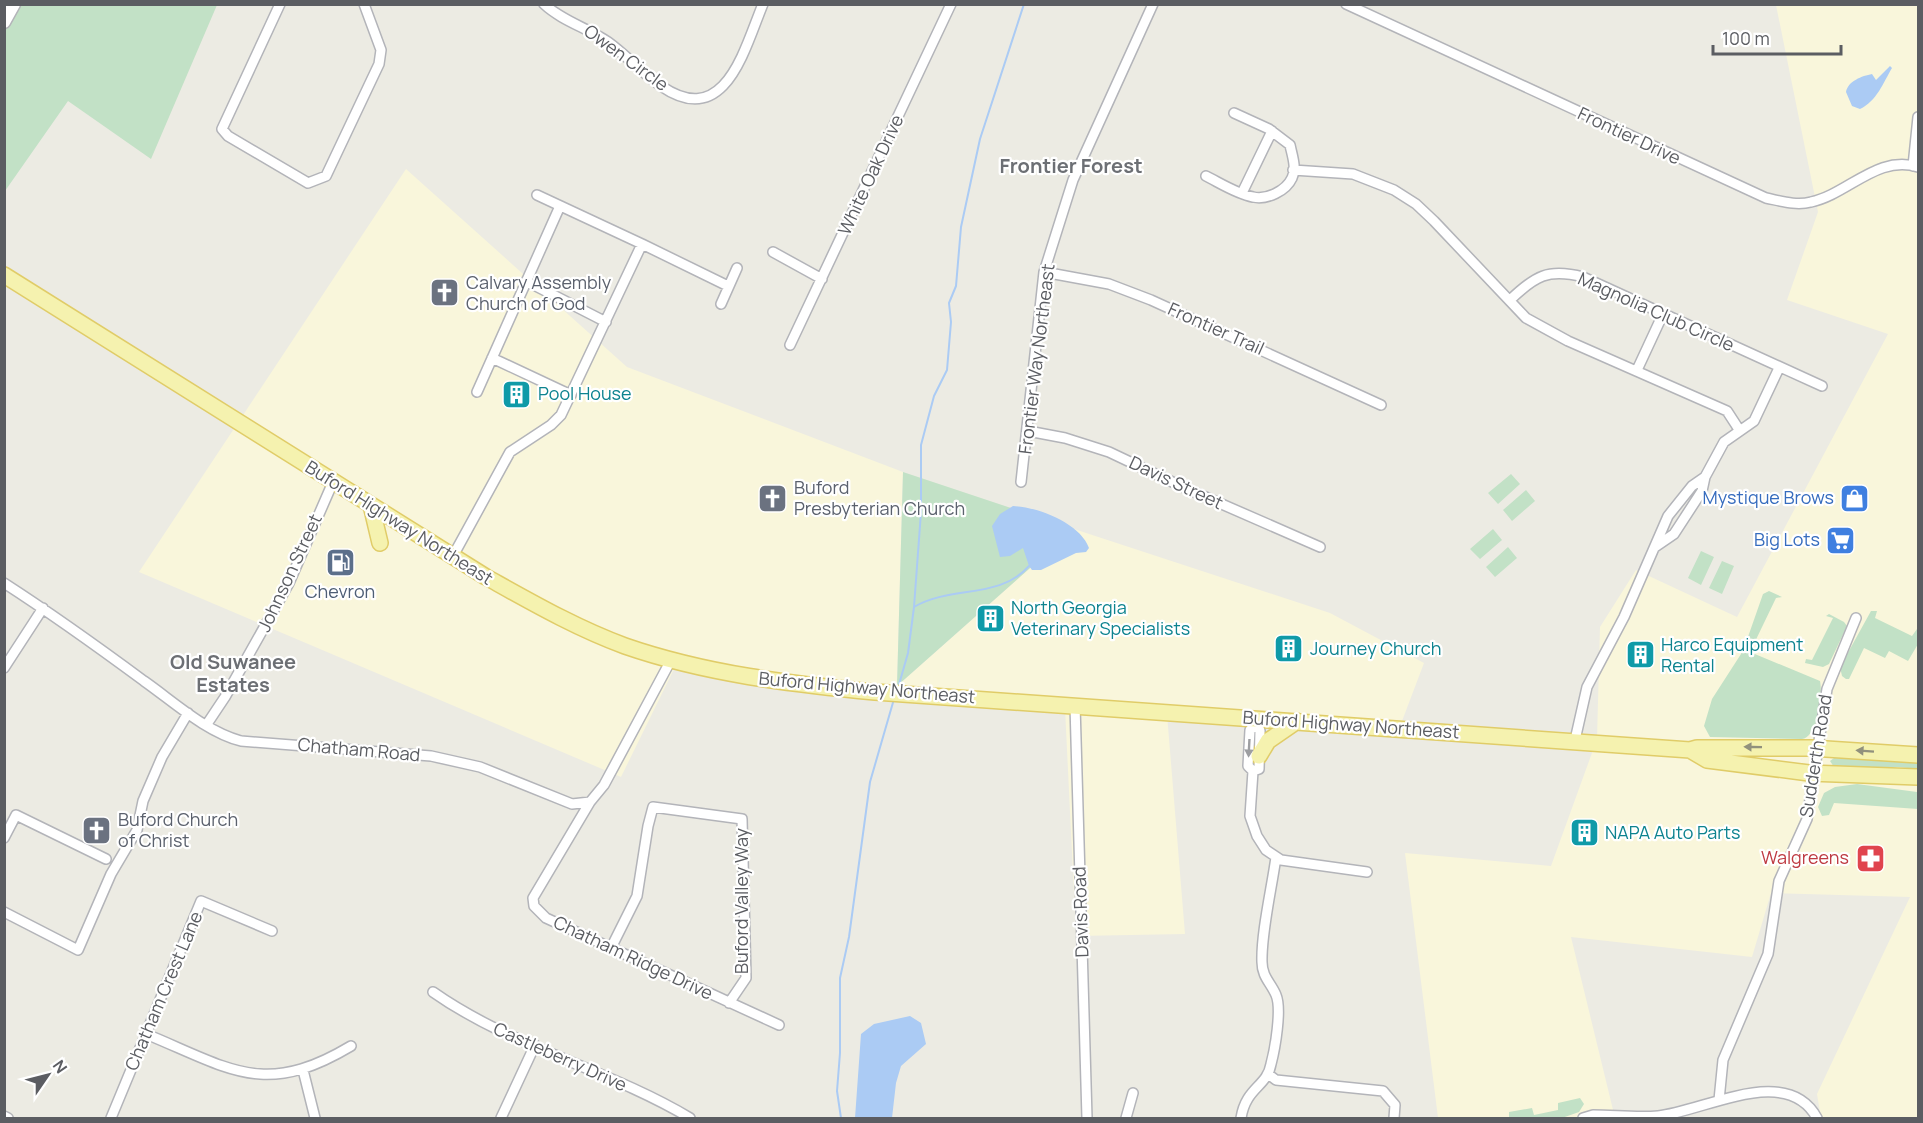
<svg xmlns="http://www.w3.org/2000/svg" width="1923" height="1123" font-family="Manrope,sans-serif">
<rect width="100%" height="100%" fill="#ecebe3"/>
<path fill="#f9f6db" d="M1776,5H1918V1118H1821L1817,1094L1910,897L1771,893L1752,957L1571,937L1615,1118H1438L1405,853L1551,866L1597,739L1600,627L1636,570L1737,617L1888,334L1787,300L1818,212Z
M406,169L627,367L903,472L897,686L1074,529L1330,613L1424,663L1399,729L1167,714L1185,934L1076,936L1065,708L773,684L677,663L621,777L139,572Z"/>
<path fill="#c2e1c6" d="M5,5H217L151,159L68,101L5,191Z
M903,472L1074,529L897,686Z
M1511,474L1520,484L1498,504L1488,493Z
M1526,490L1535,501L1512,521L1503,510Z
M1493,529L1502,540L1480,559L1470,549Z
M1508,547L1517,558L1495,577L1486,567Z
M1701,551L1714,557L1701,585L1688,578Z
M1722,561L1734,566L1722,594L1709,588Z
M1769,591L1782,597L1776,598L1750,652L1820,681C1823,695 1818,737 1802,739L1710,737L1704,726L1712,699L1741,654L1749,634L1763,594Z
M1871,611H1877L1875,618L1912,636L1917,629L1918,644L1908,661L1889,651L1885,658L1864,648L1849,679H1846L1842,676L1840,667Z
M1829,614L1844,622L1847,626L1829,664L1823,667L1805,663L1806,659L1812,660L1833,618L1826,616Z
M1834,758L1918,762V769L1897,767L1874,771L1834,767L1830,761Z
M1857,784L1917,792L1918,809L1834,803L1829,815L1822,816L1818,807L1824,793L1835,787Z
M1580,1098L1584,1104L1579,1112L1562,1118H1509V1112L1532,1108L1534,1115L1558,1110V1103Z"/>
<path fill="#abcbf4" d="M1890,66L1892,68C1883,83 1877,101 1860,109L1852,106L1846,92C1848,81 1862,76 1872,74L1876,80Z
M1013,506C1038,507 1080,523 1089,548L1086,552L1076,553L1041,570H1032L1029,566L1023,548L1010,556L1000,557L992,526L1000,514Z
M910,1016L921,1023L926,1044L901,1066L896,1083L892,1118H855L861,1034L874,1024Z"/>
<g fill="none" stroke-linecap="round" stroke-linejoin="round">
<path stroke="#abcbf4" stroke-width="2" d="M914,607C951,585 999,600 1029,566
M898,688L908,653L914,607L921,512V445L934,396L947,370L951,322L949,303L956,286L961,227L980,139L1024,4
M841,1118L837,1091L840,1053V978L849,937L870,782L894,699"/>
<defs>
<path id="minor" d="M280,4L222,129L228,136L308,183L326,176L379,64L381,50L364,4
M544,4C562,21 588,28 608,42C626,55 642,73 661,86C725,130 744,50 763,4
M1346,4L1766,198C1781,201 1796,206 1811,202C1848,194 1878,154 1918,167
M1913,166L1918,117
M1293,170L1353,174L1394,190L1416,204L1434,221L1526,318L1568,341L1727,411L1740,431
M1206,176C1220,183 1237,194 1253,197C1267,200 1286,191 1292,178C1297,168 1292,155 1290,145L1269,129L1234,113
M1242,193L1272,131
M642,244L728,286
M773,252L822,279
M1044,272L1109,284L1151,300L1381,405
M526,281L606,322
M1510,300C1535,276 1548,268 1583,277L1822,386
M721,304L737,268
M790,345L951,4
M492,358L571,395
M1637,370L1663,314
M477,392L560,206
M1028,431L1065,438L1109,452L1185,488L1320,547
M1021,482L1044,272L1073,180L1153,4
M1655,547L1674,534L1702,491L1705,477L1724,442L1754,421L1779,368
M453,556L510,452L551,425L561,415L642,244L537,195
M4,583C52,614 98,647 144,681C174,702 206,732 241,741L431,756L480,767L572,804L590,802L604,785L671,660
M4,668L43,608
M1075,705L1087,1118
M207,724L225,697L289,583L333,482
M1256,726L1250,730L1248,766L1253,771L1250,816L1257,836L1266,850L1281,860L1367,872
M1575,740L1587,687L1624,617L1668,516L1692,486L1705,477
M1253,771L1259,769L1260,731L1257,722
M590,802L533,898L534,906L546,918L779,1025
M4,838L16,815L106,859
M4,912L78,950L111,874L137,830L143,801L162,757L188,713
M611,948L637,896L648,826L653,807L742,819L746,978L729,1003
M433,992C511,1047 608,1069 690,1118
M146,1034C231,1069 264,1098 351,1046
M303,1070L315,1118
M1268,1074L1276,1080L1383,1091L1395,1105L1394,1118
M1719,1100L1723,1060L1768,954L1779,881L1807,819L1827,689L1856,618
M4,1116L8,1118
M111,1118L201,901L272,931
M501,1118L535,1045
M1126,1118L1133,1093
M1241,1118C1246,1087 1267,1087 1271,1064C1275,1049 1282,1009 1276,995C1271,983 1262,977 1262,962C1261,933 1272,887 1276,857
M1583,1118L1593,1115C1614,1115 1637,1118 1658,1116C1705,1111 1787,1063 1817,1118"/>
<path id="tertiary" d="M4,22L14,4"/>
<path id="primary" d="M4,275L486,577C531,602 576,628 625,646C706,674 791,684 875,692L1690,750L1697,748H1811L1918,755
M371,505L380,543
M1690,750L1707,760L1809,773L1918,777
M1259,756L1268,741L1297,721"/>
</defs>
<use href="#minor" stroke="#b3b4b9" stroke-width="12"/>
<use href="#tertiary" stroke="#b3b4b9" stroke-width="15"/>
<use href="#primary" stroke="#e0cc68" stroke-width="18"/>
<use href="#minor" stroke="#fff" stroke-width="9"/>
<use href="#tertiary" stroke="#fff" stroke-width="12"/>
<use href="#primary" stroke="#f5f2af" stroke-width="15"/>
</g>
<defs><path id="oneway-solid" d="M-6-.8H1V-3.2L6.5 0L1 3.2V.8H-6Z" transform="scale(1.5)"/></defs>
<g fill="#91917d">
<use href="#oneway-solid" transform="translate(1753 747) rotate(-179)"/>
<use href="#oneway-solid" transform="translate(1865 751) rotate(-176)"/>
</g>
<use fill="#9d9ea1" href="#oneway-solid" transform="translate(1249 748) rotate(93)"/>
<defs>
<symbol id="church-square" viewBox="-11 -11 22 22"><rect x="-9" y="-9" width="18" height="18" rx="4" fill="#6b7280" stroke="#fff"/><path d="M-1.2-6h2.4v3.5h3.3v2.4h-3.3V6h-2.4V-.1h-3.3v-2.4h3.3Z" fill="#fff"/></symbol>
<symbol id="building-square" viewBox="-11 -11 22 22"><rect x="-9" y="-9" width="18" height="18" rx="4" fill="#0f9aa8" stroke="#fff"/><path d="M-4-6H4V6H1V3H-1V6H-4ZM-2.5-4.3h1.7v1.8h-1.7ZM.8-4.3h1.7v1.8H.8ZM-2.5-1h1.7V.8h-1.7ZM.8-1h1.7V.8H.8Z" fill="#fff"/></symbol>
<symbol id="shop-square" viewBox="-11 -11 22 22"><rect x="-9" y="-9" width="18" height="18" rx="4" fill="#3f7fe0" stroke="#fff"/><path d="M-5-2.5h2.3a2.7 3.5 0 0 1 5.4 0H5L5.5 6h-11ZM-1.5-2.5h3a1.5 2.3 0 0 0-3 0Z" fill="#fff"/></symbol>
<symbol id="supermarket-square" viewBox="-11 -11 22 22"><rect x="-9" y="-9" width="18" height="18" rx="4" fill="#3f7fe0" stroke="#fff"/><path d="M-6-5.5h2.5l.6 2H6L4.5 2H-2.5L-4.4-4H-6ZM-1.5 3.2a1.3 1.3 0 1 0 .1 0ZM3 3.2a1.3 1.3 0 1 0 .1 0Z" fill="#fff"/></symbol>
<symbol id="fuel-square" viewBox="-11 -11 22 22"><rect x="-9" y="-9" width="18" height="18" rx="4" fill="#5c6f8a" stroke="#fff"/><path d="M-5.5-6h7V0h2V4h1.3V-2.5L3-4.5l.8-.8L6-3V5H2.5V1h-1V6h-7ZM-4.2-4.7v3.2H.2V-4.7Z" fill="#fff"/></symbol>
<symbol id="pharmacy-square" viewBox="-11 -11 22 22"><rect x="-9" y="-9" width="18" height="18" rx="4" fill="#e0444e" stroke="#fff"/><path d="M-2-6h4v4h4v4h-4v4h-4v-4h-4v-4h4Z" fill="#fff"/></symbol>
</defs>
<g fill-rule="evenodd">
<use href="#church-square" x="428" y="276" width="33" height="33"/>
<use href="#building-square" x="500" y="378" width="33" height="33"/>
<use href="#church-square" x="756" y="482" width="33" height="33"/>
<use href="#shop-square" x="1838" y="482" width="33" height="33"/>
<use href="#supermarket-square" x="1824" y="524" width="33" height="33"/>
<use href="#fuel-square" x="324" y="546" width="33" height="33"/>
<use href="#building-square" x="974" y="602" width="33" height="33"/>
<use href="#building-square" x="1272" y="632" width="33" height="33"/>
<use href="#building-square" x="1624" y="638" width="33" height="33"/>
<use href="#church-square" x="80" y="814" width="33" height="33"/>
<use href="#building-square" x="1568" y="816" width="33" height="33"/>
<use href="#pharmacy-square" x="1854" y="842" width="33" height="33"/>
</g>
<g text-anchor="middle" stroke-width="4.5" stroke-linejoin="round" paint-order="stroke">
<g font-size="18" fill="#5b5d62" stroke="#fff">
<text transform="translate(626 58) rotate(36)" y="6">Owen Circle</text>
<text transform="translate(1629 136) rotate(25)" y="6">Frontier Drive</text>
<text transform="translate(871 175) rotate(-65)" y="6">White Oak Drive</text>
<text transform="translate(1656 312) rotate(24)" y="6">Magnolia Club Circle</text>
<text transform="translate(1216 329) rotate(24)" y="6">Frontier Trail</text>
<text transform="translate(1037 359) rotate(-83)" y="6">Frontier Way Northeast</text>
<text transform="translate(1176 483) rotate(25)" y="6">Davis Street</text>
<text transform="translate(399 523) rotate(32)" y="6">Buford Highway Northeast</text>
<text transform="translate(290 573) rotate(-65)" y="6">Johnson Street</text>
<text transform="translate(867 688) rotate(5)" y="6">Buford Highway Northeast</text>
<text transform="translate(1351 725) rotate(4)" y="6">Buford Highway Northeast</text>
<text transform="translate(359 750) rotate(5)" y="6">Chatham Road</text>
<text transform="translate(1816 756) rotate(-81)" y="6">Sudderth Road</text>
<text transform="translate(742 901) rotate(-90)" y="6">Buford Valley Way</text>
<text transform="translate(1081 912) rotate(-92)" y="6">Davis Road</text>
<text transform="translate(633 958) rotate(25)" y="6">Chatham Ridge Drive</text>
<text transform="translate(164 991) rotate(-67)" y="6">Chatham Crest Lane</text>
<text transform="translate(560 1057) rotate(24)" y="6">Castleberry Drive</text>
</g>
<g font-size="18" fill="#5b616d" stroke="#fff" text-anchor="start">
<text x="466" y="289">Calvary Assembly<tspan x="466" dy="21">Church of God</tspan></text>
<text x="794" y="494">Buford<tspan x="794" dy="21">Presbyterian Church</tspan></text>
<text x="118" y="826">Buford Church<tspan x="118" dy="21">of Christ</tspan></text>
</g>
<g font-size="18" fill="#0d838f" stroke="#fff" text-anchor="start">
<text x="538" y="400">Pool House</text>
<text x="1011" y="614">North Georgia<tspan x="1011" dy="21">Veterinary Specialists</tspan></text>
<text x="1661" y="651">Harco Equipment<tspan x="1661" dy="21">Rental</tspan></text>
<text x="1310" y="655">Journey Church</text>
<text x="1605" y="839">NAPA Auto Parts</text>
</g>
<g font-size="18" fill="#366cbe" stroke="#fff" text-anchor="end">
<text x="1834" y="504">Mystique Brows</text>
<text x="1820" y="546">Big Lots</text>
</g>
<g font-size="18" fill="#4e5e75" stroke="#fff">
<text x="340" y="598">Chevron</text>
</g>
<g font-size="18" fill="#be3a42" stroke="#fff" text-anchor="end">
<text x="1849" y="864">Walgreens</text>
</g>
<g font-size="20" font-weight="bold" fill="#6c6f74" stroke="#fff">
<text x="1071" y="173">Frontier Forest</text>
<text x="233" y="669">Old Suwanee<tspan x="233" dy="23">Estates</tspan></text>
</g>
</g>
<rect width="1923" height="1123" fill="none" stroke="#5b5d62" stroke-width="12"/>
<g transform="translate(48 1075) rotate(55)" stroke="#ffffff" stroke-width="4.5" paint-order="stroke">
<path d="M0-4.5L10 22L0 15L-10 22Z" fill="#5b5d62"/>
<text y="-9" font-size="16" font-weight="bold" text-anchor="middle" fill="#5b5d62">N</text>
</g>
<path d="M1713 45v9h128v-9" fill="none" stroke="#5b5d62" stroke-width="3"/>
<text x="1722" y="45" font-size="18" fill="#5b5d62" stroke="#ffffff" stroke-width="4.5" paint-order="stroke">100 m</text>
</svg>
